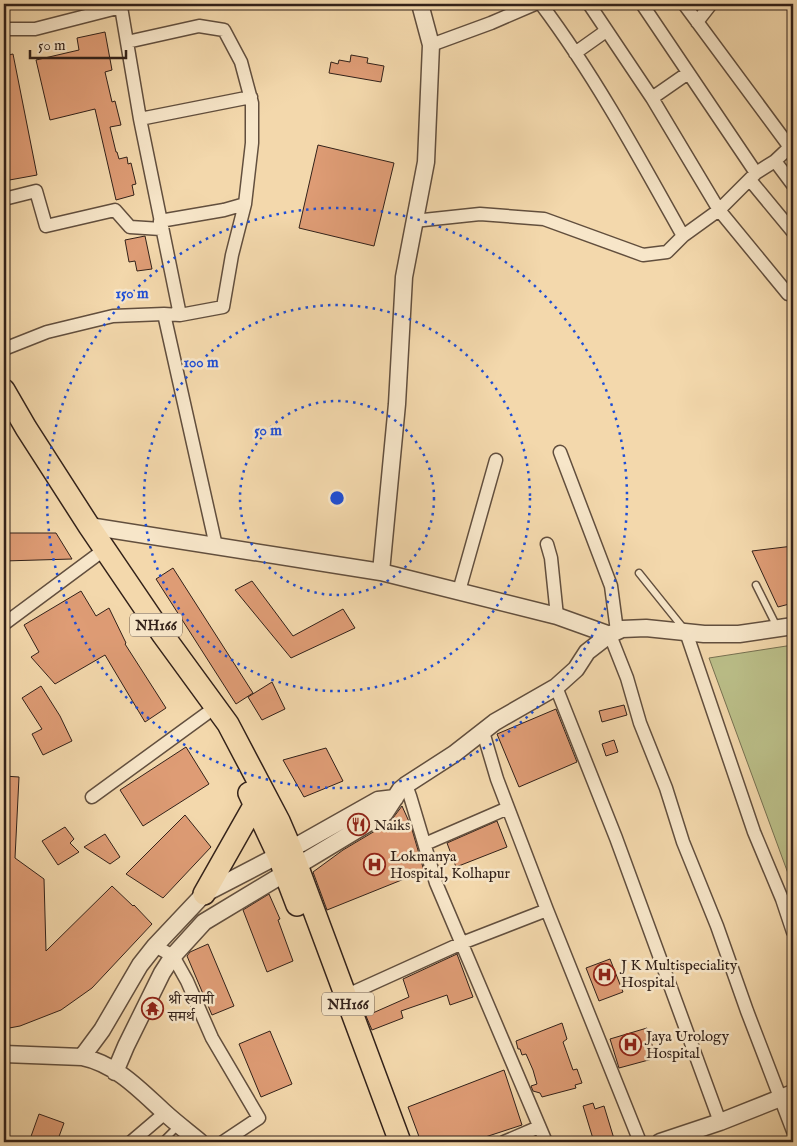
<svg xmlns="http://www.w3.org/2000/svg" width="797" height="1146" font-family="'IM FELL English','Noto Serif Devanagari',serif">
<rect width="100%" height="100%" fill="#f3d8ac"/>
<filter id="stains"><feTurbulence type="fractalNoise" baseFrequency=".004" numOctaves="4"/><feColorMatrix values="0 0 0 0 .2 0 0 0 0 .09 0 0 0 0 .02 0 0 0 .5 -.17"/></filter>
<radialGradient id="worn" r=".72"><stop offset=".6" stop-color="#630" stop-opacity="0"/><stop offset="1" stop-color="#630" stop-opacity=".3"/></radialGradient>
<path fill="#bbbf89" stroke="#767051" d="M793,645V887L709,658Z"/>
<path fill="#de9c75" stroke="#322119" d="M105,32L112,70L105,72L112,102L115,101L121,125L110,127L116,152H117L119,159L127,157L128,164L131,163L136,184L132,185L134,195L116,200L95,109L50,120L36,60L79,50L77,38Z
M13,54L37,175L4,181V56Z
M351,55L368,58L367,63L384,66L381,82L329,73L331,62L338,64L339,60L350,62Z
M318,145L394,163L374,246L299,228Z
M145,236L152,269L137,271L135,261L129,262L125,240Z
M4,533H56L72,559L4,561Z
M793,546V603L778,607L752,551Z
M173,568L253,693L236,704L156,579Z
M252,581L293,636L343,609L355,628L291,658L235,590Z
M81,591L96,616L109,608L126,643L125,644L166,708L145,722L105,655L55,684L31,657L39,652L24,625Z
M272,682L285,709L262,720L248,697Z
M41,686L60,716L72,741L43,755L32,734L42,729L22,698Z
M624,705L627,715L602,722L599,711Z
M556,709L577,762L519,787L497,734Z
M614,740L618,752L606,756L602,744Z
M186,747L209,784L143,826L120,790Z
M326,748L343,781L304,797L283,760Z
M4,776L19,777L15,858L44,879L46,951L112,886L133,906L134,905L152,924L92,988L61,1010L20,1026L4,1029Z
M402,806L411,826L424,871L327,910L313,872L343,850L390,822Z
M185,815L211,847L163,898L126,874Z
M497,821L507,847L456,867L447,843Z
M65,827L74,839L70,843L79,852L58,865L42,841Z
M105,834L120,857L110,864L84,847Z
M269,894L280,919L278,920L293,961L267,972L243,910Z
M208,944L234,1006L212,1015L187,956L190,952Z
M457,954L473,997L450,1005L447,995L401,1011L403,1018L372,1030L366,1016L409,997L403,979Z
M610,959L623,992L599,1001L586,968Z
M562,1023L567,1039L563,1042L573,1070L577,1069L582,1083L575,1085L576,1088L542,1097L540,1093L533,1091L531,1086L537,1084L533,1070L526,1054L522,1055L520,1049H518L516,1041Z
M647,1028L656,1058L619,1068L610,1039Z
M270,1031L292,1084L261,1097L239,1044Z
M504,1070L522,1125L470,1142H421L408,1107Z
M593,1103L595,1109L604,1106L615,1142H594L583,1106Z
M39,1114L64,1123L57,1142H29Z"/>
<g fill="none" stroke-linecap="round" stroke-linejoin="round">
<defs>
<path id="service" d="M639,573L684,629
M756,585L777,627
M162,1142L179,1125"/>
<path id="minor" d="M541,4C595,76 639,157 683,236
M589,4L652,98L719,210L788,294
M642,4L756,173
M684,4L789,146
M121,7L140,119L180,315L164,314
M697,22L711,4
M4,29H35L121,7L123,4
M127,42L199,26L224,30L241,62L252,103V143L245,204L224,210L160,221
M431,45L491,23L535,4
M575,53L606,31
M652,98L688,73
M140,119L251,97
M775,161L793,185
M750,180L793,232
M4,199L36,191L46,226L115,210L130,227L161,229
M414,221L480,214L544,219L643,255L667,252L683,236L719,210L756,173L775,161L793,144
M180,315L223,307L232,255L245,204
M4,349L47,332L113,316L164,314L216,546
M560,452L611,586L617,631
M547,544L551,558L557,616
M459,591L496,460
M4,624L97,555
M686,632L754,832L782,899L793,932
M610,635L627,678L640,723L666,788L683,842L717,926L747,1011L793,1131
M556,687L616,838L720,1122
M483,732L497,779L547,910L640,1142
M406,785L410,796L436,883L546,1142
M92,797L206,714
M425,844L508,808
M155,946L173,956L187,981L212,1038L259,1118L223,1142
M345,996L462,943L547,910
M131,1142L165,1113
M504,1142L539,1127"/>
<path id="tertiary" d="M89,526L381,572L557,616L610,635
M381,572L397,404L404,277L426,162L431,45L420,4
M4,1054L82,1057C116,1064 140,1090 164,1112C176,1123 188,1132 200,1142
M82,1057L102,1030L140,965L155,946L204,894L300,844L378,800L395,798
M115,1072L126,1046L162,973L173,956L204,922L385,813L400,790L406,785L454,754L495,722L556,687L576,669L587,652L609,635L622,629L646,628L704,634H739L793,626
M660,1142L720,1122L793,1093"/>
<path id="trunk" d="M4,390L26,428L89,526L163,635L228,724L279,821L291,849L400,1142
M249,793L278,855L297,905
M204,894L255,804"/>
</defs>
<use href="#service" stroke="#624f3e" stroke-width="9"/>
<use href="#minor" stroke="#624f3e" stroke-width="15"/>
<use href="#tertiary" stroke="#624f3e" stroke-width="19"/>
<use href="#trunk" stroke="#322119" stroke-width="24"/>
<use href="#service" stroke="#f7e6c9" stroke-width="6"/>
<use href="#minor" stroke="#f7e6c9" stroke-width="12"/>
<use href="#tertiary" stroke="#f7e6c9" stroke-width="16"/>
<use href="#trunk" stroke="#f3d8ac" stroke-width="21"/>
</g>
<g fill="none" stroke="#1d4ed8" stroke-width="2.5" stroke-dasharray="2.5 5">
<circle cx="337" cy="498" r="97"/>
<circle cx="337" cy="498" r="193"/>
<circle cx="337" cy="498" r="290"/>
</g>
<defs>
<symbol id="restaurant-ring" viewBox="-11 -11 22 22"><circle r="9.5" fill="#f7e6c9" stroke="#8f2418" stroke-width="1.5"/><path d="M-5-6h1v4h1v-4h1v4h1v-4h1v5L-1.5 .5V6h-2V.5L-5-1ZM5-6V6H3V1.5H1.5Q1.5-4 5-6Z" fill="#8f2418"/></symbol>
<symbol id="hospital-ring" viewBox="-11 -11 22 22"><circle r="9.5" fill="#f7e6c9" stroke="#8f2418" stroke-width="1.5"/><path d="M-5-5h3v3.5h4V-5h3V5h-3V1.5h-4V5h-3Z" fill="#8f2418"/></symbol>
<symbol id="temple-ring" viewBox="-11 -11 22 22"><circle r="9.5" fill="#f7e6c9" stroke="#8f2418" stroke-width="1.5"/><path d="M0-6L5-2H3V0L6.5 2.5H4V6H1.5V3h-3V6H-4V2.5H-6.5L-3 0V-2H-5Z" fill="#8f2418"/></symbol>
</defs>
<g fill-rule="evenodd">
<use href="#restaurant-ring" x="346" y="812" width="25" height="25"/>
<use href="#hospital-ring" x="362" y="852" width="25" height="25"/>
<use href="#hospital-ring" x="592" y="962" width="25" height="25"/>
<use href="#temple-ring" x="140" y="996" width="25" height="25"/>
<use href="#hospital-ring" x="618" y="1032" width="25" height="25"/>
</g>
<g text-anchor="middle" stroke-width="5" stroke-linejoin="round" paint-order="stroke">
<g fill="#f7e6c9" stroke="#6d5c4e" stroke-width="1">
<rect x="130" y="613.5" width="52" height="23" rx="4"/>
<rect x="322" y="992.5" width="52" height="23" rx="4"/>
</g>
<g font-size="14" font-weight="bold" fill="#322119">
<text x="156" y="630">NH166</text>
<text x="348" y="1009">NH166</text>
</g>
<g font-size="15" fill="#322119" stroke="#f7e6c9" text-anchor="start">
<text x="374" y="830">Naiks</text>
<text x="390" y="861">Lokmanya<tspan x="390" dy="17">Hospital, Kolhapur</tspan></text>
<text x="621" y="970">J K Multispeciality<tspan x="621" dy="17">Hospital</tspan></text>
<text x="168" y="1004">श्री स्वामी<tspan x="168" dy="17">समर्थ</tspan></text>
<text x="646" y="1041">Jaya Urology<tspan x="646" dy="17">Hospital</tspan></text>
</g>
</g>
<circle cx="337" cy="498" r="8" fill="#1d4ed8" stroke="#f7e6c9" stroke-width="2.5"/>
<g font-size="15" text-anchor="middle" font-weight="bold" fill="#1d4ed8" stroke="#f7e6c9" stroke-width="5" stroke-linejoin="round" paint-order="stroke">
<text x="132" y="298">150 m</text>
<text x="201" y="367">100 m</text>
<text x="268" y="435">50 m</text>
</g>
<rect width="797" height="1146" fill="none" stroke="#f3d8ac" stroke-width="20"/>
<rect x="5" y="5" width="787" height="1136" fill="none" stroke="#322119" stroke-width="2.5"/>
<rect x="10" y="10" width="777" height="1126" fill="none" stroke="#322119"/>
<path d="M30 50v8h96v-8" fill="none" stroke="#322119" stroke-width="2.5"/>
<text x="38" y="50" font-size="15" fill="#322119" stroke="#f7e6c9" stroke-width="4" paint-order="stroke">50 m</text>
<rect width="100%" height="100%" filter="url(#stains)"/>
<rect width="100%" height="100%" fill="url(#worn)"/>
</svg>
